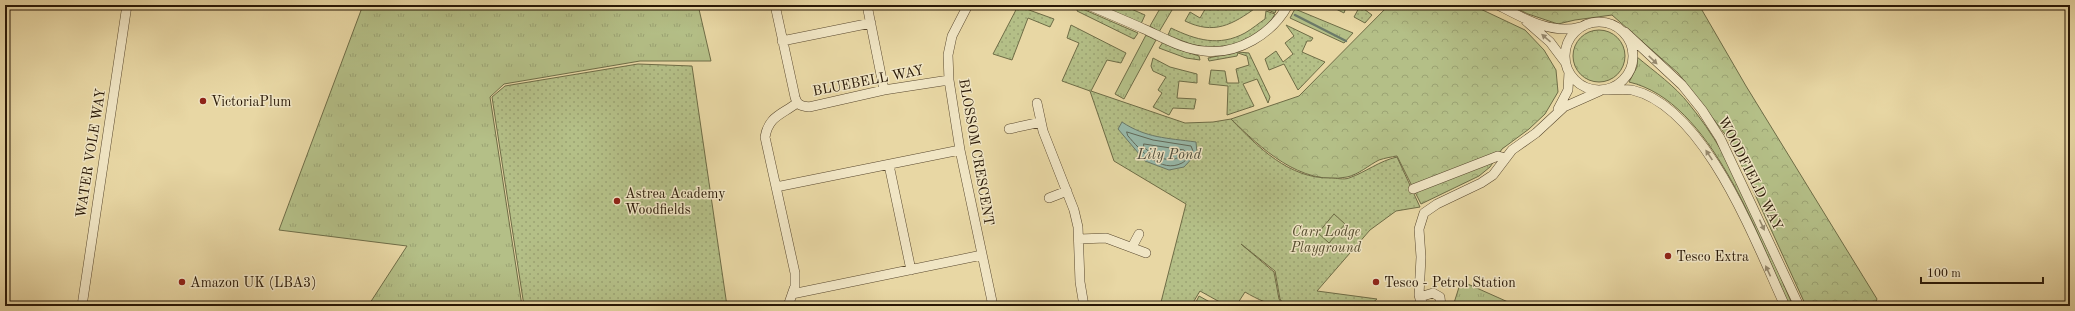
<svg xmlns="http://www.w3.org/2000/svg" width="2075" height="311" font-family="'Old Standard TT',serif">
<defs>
<pattern id="grass-tufts" width="24" height="20" patternUnits="userSpaceOnUse"><rect width="24" height="20" fill="#b4bf87"/><path d="M3 7l-1-3M5 7V3M7 7l1-3M15 17l-1-3M17 17v-4M19 17l1-3" fill="none" stroke="#9ba373"/></pattern>
<pattern id="forest-crowns" width="20" height="18" patternUnits="userSpaceOnUse"><rect width="20" height="18" fill="#b4bf87"/><path d="M2 6a3 3 0 1 1 6 0M12 15a3 3 0 1 1 6 0" fill="none" stroke="#9ba373"/></pattern>
<pattern id="park-dots" width="8" height="8" patternUnits="userSpaceOnUse"><rect width="8" height="8" fill="#b4bf87"/><path d="M2 2h.1M6 6h.1" fill="none" stroke="#9ba373" stroke-width="1.8" stroke-linecap="round"/></pattern>
</defs>
<rect width="100%" height="100%" fill="#e8d7a4"/>
<filter id="stains"><feTurbulence type="fractalNoise" baseFrequency=".005" numOctaves="4"/><feColorMatrix values="0 0 0 0 .2 0 0 0 0 .09 0 0 0 0 .02 0 0 0 .5 -.17"/></filter>
<radialGradient id="worn" r=".72"><stop offset=".6" stop-color="#630" stop-opacity="0"/><stop offset="1" stop-color="#630" stop-opacity=".3"/></radialGradient>
<path fill="url(#grass-tufts)" stroke="#6e6c46" d="M363,5H698L711,61H640L504,84L490,97L522,306H368L407,246L279,230Z
M1162,5H1175L1159,32L1150,26Z
M1257,5H1278L1275,13Z
M1295,9L1353,33L1344,43L1290,18Z
M1146,35L1156,40L1124,99L1115,94Z
M1637,57C1655,72 1675,86 1689,104C1737,162 1763,238 1793,306H1789C1758,236 1711,101 1629,82L1637,67Z
M1461,281L1517,306H1519H1453Z"/>
<path fill="url(#forest-crowns)" stroke="#6e6c46" d="M1389,5H1472L1525,30L1544,50L1556,70L1558,92L1545,114L1529,129L1502,149L1490,167L1479,176L1421,204L1397,156C1391,157 1385,158 1379,160C1369,165 1358,175 1347,177C1300,186 1261,148 1231,119L1299,96Z
M1510,5H1699L1746,86L1877,299L1874,306H1806L1731,142L1678,73L1612,15L1575,20L1558,24L1528,14Z
M1573 56a26 26 0 1 1 52 0a26 26 0 1 1-52 0Z"/>
<path fill="url(#park-dots)" stroke="#6e6c46" d="M1097,5H1122L1145,15L1141,24Z
M1211,5H1227L1229,8C1237,4 1248,4 1257,7C1232,25 1214,35 1185,21L1190,12L1200,18L1207,6L1210,8Z
M1328,5H1347L1344,13Z
M1018,6L1054,19L1050,27L1028,18L1012,60L993,54Z
M1360,6L1372,15L1365,23L1354,17Z
M1078,7L1138,33L1134,39L1077,11Z
M1266,11L1275,14C1262,38 1230,50 1204,47C1191,45 1180,40 1168,35L1171,28C1196,40 1219,47 1245,33C1252,29 1259,23 1265,19Z
M1071,25L1126,53L1121,63L1107,60L1091,91L1185,123L1213,122L1231,119C1258,147 1289,179 1331,178C1336,178 1344,180 1349,178C1366,172 1379,161 1397,157L1420,207L1396,211L1370,230L1317,291L1377,299L1369,306H1285L1280,299L1275,271L1241,244L1274,272L1279,299L1284,306C1271,306 1257,299 1245,292L1236,306H1227L1200,291L1191,306H1160L1186,204L1114,161L1090,91L1062,81L1079,43L1067,38Z
M1286,25L1313,38L1311,41H1307L1302,52L1325,62L1298,90L1284,64L1269,70L1265,59L1276,51L1283,62L1293,54L1285,43L1294,36Z
M1163,42L1174,48L1199,56L1200,60L1186,58L1159,48Z
M1238,52L1249,53L1270,97L1268,103L1257,79L1243,84L1254,106L1227,115L1228,86L1209,84L1211,70L1225,71L1227,83H1239L1236,69L1249,65L1247,56L1238,53L1237,56L1209,61L1208,58Z
M1153,58L1170,67L1197,74V83L1179,81L1177,98L1196,99L1194,109L1173,108L1169,115L1153,107L1162,93L1158,90L1166,77L1153,71L1151,66Z
M638,64L692,66L727,306H524L492,97L505,86Z"/>
<path fill="#b4bf87" stroke="#6e6c46" d="M1334,214L1345,224L1329,243L1318,233Z
M1199,296L1217,306H1194Z"/>
<path fill="#97b9aa" stroke="#6b7968" d="M1122,122C1146,138 1167,138 1196,142L1197,153L1184,167L1169,170L1145,161L1118,129Z"/>
<g fill="none" stroke-linecap="round" stroke-linejoin="round">
<path stroke="#606858" stroke-width="1" d="M1127,132L1153,140L1191,146L1193,151C1190,155 1186,161 1182,163C1161,174 1140,150 1128,136Z
M1144,144L1184,150L1185,152C1174,166 1154,158 1144,147Z"/>
<path stroke="#6b7968" stroke-width="2.5" d="M1274,5L1277,6
M1295,15L1346,41"/>
<defs>
<path id="minor" d="M775,5L795,97C797,105 801,106 809,107L884,90L949,80
M867,5L884,90
M968,5L952,36L948,55L949,80L960,150L993,306
M1088,5C1107,13 1126,21 1144,29C1164,38 1182,49 1204,51C1238,55 1272,34 1288,5
M1498,5C1523,18 1551,35 1580,27
M1526,21L1550,42L1565,62
M1565 56a34 34 0 1 1 68 0a34 34 0 1 1-68 0Z
M1625,32L1682,85L1702,110L1720,138L1799,306
M782,41L871,23
M1605,90C1613,90 1623,89 1632,90C1706,107 1756,244 1785,306
M1037,103L1043,131L1074,210L1078,227L1080,282L1084,306
M1558,109L1568,90L1569,72
M1009,129L1041,122
M889,165L911,270
M776,187L960,150
M1413,189L1498,156L1506,158
M1049,198L1067,191
M1079,239L1106,238L1146,253
M1132,247L1139,234
M792,294L982,255
M1421,303L1419,295L1421,257L1419,229L1424,213L1437,204L1481,183L1493,175L1512,150L1536,133L1564,107L1600,91
M1421,304L1423,296L1433,293L1440,297L1441,306
M82,306L127,5
M788,306L795,286V273L765,137C769,116 781,115 797,103"/>
</defs>
<use href="#minor" stroke="#59482e" stroke-width="10"/>
<use href="#minor" stroke="#f0e5c4" stroke-width="9"/>
</g>
<defs><path id="oneway-solid" d="M-6-.8H1V-3.2L6.5 0L1 3.2V.8H-6Z"/></defs>
<g fill="#96896e">
<use href="#oneway-solid" transform="translate(1546 38) rotate(-139)"/>
<use href="#oneway-solid" transform="translate(1653 60) rotate(44)"/>
<use href="#oneway-solid" transform="translate(1709 155) rotate(-124)"/>
<use href="#oneway-solid" transform="translate(1762 225) rotate(65)"/>
<use href="#oneway-solid" transform="translate(1768 271) rotate(-115)"/>
</g>
<g fill="#8f2418" stroke="#f0e5c4" stroke-width="1.5">
<circle cx="203" cy="101" r="4"/>
<circle cx="617" cy="201" r="4"/>
<circle cx="1668" cy="256" r="4"/>
<circle cx="182" cy="282" r="4"/>
<circle cx="1376" cy="282" r="4"/>
</g>
<g text-anchor="middle" stroke-width="3" stroke-linejoin="round" paint-order="stroke">
<g font-size="14" fill="#291806" stroke="#f0e5c4">
<text transform="translate(868 80) rotate(-11)" y="5">BLUEBELL WAY</text>
<text transform="translate(977 152) rotate(80)" y="5">BLOSSOM CRESCENT</text>
<text transform="translate(90 153) rotate(-81)" y="5">WATER VOLE WAY</text>
<text transform="translate(1751 173) rotate(63)" y="5">WOODFIELD WAY</text>
</g>
<g font-size="14" fill="#291806" stroke="#f0e5c4" text-anchor="start">
<text x="211" y="106">VictoriaPlum</text>
<text x="625" y="198">Astrea Academy<tspan x="625" dy="16">Woodfields</tspan></text>
<text x="1676" y="261">Tesco Extra</text>
<text x="190" y="287">Amazon UK (LBA3)</text>
<text x="1384" y="287">Tesco - Petrol Station</text>
</g>
<g font-size="14" font-style="italic" fill="#534a2d" stroke="#f0e5c4">
<text x="1326" y="236">Carr Lodge<tspan x="1326" dy="16">Playground</tspan></text>
</g>
<g font-size="15" font-style="italic" fill="#50503f" stroke="#f0e5c4">
<text x="1169" y="159">Lily Pond</text>
</g>
</g>
<rect width="2075" height="311" fill="none" stroke="#e8d7a4" stroke-width="20"/>
<rect x="6" y="6" width="2063" height="299" fill="none" stroke="#291806" stroke-width="2"/>
<rect x="10" y="10" width="2055" height="291" fill="none" stroke="#291806"/>
<path d="M1921 277v6h122v-6" fill="none" stroke="#291806" stroke-width="2"/>
<text x="1927" y="277" font-size="12" fill="#291806" stroke="#f0e5c4" stroke-width="3" paint-order="stroke">100 m</text>
<rect width="100%" height="100%" filter="url(#stains)"/>
<rect width="100%" height="100%" fill="url(#worn)"/>
</svg>
